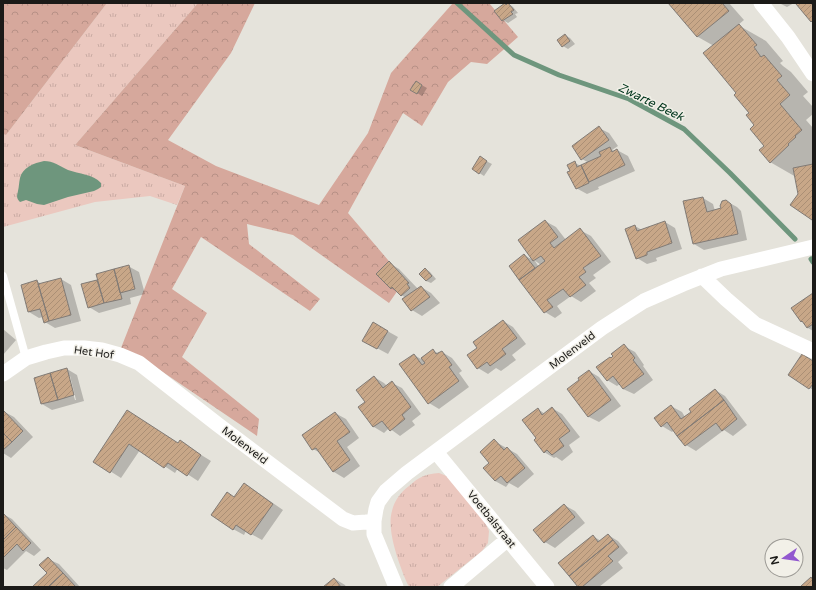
<svg xmlns="http://www.w3.org/2000/svg" width="816" height="590" font-family="'Varela Round',sans-serif">
<defs>
<pattern id="grass-tufts" width="24" height="20" patternUnits="userSpaceOnUse"><rect width="24" height="20" fill="#ebc8bf"/><path d="M3 7l-1-3M5 7V3M7 7l1-3M15 17l-1-3M17 17v-4M19 17l1-3" fill="none" stroke="#c9aba3"/></pattern>
<pattern id="forest-crowns" width="20" height="18" patternUnits="userSpaceOnUse"><rect width="20" height="18" fill="#d6a89c"/><path d="M2 6a3 3 0 1 1 6 0M12 15a3 3 0 1 1 6 0" fill="none" stroke="#b79086"/></pattern>
<pattern id="building-hatch" width="6" height="6" patternUnits="userSpaceOnUse"><rect width="6" height="6" fill="#c8a788"/><path d="M-1 1l2-2M0 6l6-6M5 7l2-2" fill="none" stroke="#ab8f75"/></pattern>
</defs>
<rect width="100%" height="100%" fill="#e5e3db"/>
<path fill="url(#grass-tufts)" d="M107,3H198L75,145L185,186L177,205L150,196L95,202L3,227V134L6,135Z
M439,473L449,477L485,522L489,531L488,543L482,551L437,587H410L408,585C400,567 386,530 392,511C394,501 401,492 409,486C419,477 425,474 439,473Z"/>
<path fill="url(#forest-crowns)" d="M3,3H107L6,135L3,134Z
M198,3H255L231,53L168,140L216,166L319,205L368,133L391,73L453,3H489L518,37L487,64L471,62L448,82L422,126L403,113L348,213L405,280L389,303L293,235L247,224L249,244L320,299L310,311L201,237L172,289L207,313L182,357L259,419L257,436L148,362L121,348L185,186L75,145Z"/>
<path fill="#6e967d" d="M44,161C53,161 60,166 68,170C79,174 93,174 101,183V187L98,189L94,191L68,197L44,205L37,204L26,200L20,202C16,198 17,196 18,191C19,187 19,182 20,178C22,168 34,163 44,161Z"/>
<path fill="#0003" fill-rule="evenodd" d="M670,3H729L744,20L738,25L766,41L783,61L780,63L783,66L791,72L808,92L803,96L813,107V114L806,120L813,128V163L810,166L813,165V219L791,205L799,194L796,177L770,162L766,146L751,113L738,93L714,46L698,37Z
M779,3H794L787,7Z
M505,4L507,5L509,4L513,7L518,13L515,14L517,17L508,23L503,20Z
M565,35L570,38L575,44L568,49L563,46L558,41Z
M416,82L427,88L422,96L411,89Z
M599,128L609,133L618,146L612,150L614,151L617,150L628,156L635,171L598,187L599,189L587,194L576,188L571,171L575,163L581,166L589,163L582,159Z
M480,158L492,164L484,176L473,169Z
M703,198L713,204L715,211L722,209L726,201L737,207L741,211L747,240L704,250L694,244Z
M545,221L556,227L566,240L580,230L591,236L611,262L593,275L596,278L589,283L596,291L581,302L571,296L557,306L562,313L555,318L545,312L510,266L524,255L535,261L539,267L541,265L534,260L519,240Z
M665,222L675,228L682,249L656,258L657,261L647,264L637,258L635,226L642,230Z
M389,263L399,269L418,289L421,287L431,293L440,303L422,316L412,310L406,298L391,288Z
M128,266L139,272L145,294L130,298L131,304L99,313L89,307L82,285L99,280Z
M425,269L430,272L436,279L431,283L426,281L420,274Z
M61,279L71,285L81,321L55,328L45,322L43,317L39,318L29,312L37,281L41,284Z
M813,294V331L808,328L804,323L801,321Z
M503,321L513,327L526,344L512,355L516,360L501,371L496,368L488,374L478,368V348Z
M373,323L398,337L388,354L373,346Z
M3,329L16,340L3,355Z
M624,346L635,352L644,365L643,366L653,380L634,394L623,389L620,384L617,386L607,380L611,359Z
M433,350L439,354L442,352L452,358L462,371L459,373L469,387L439,409L429,403L414,355L421,359Z
M813,361V390L789,375Z
M67,369L77,375L84,401L52,410L42,404ZM68,376H70L76,400H75Z
M589,371L599,377L621,406L599,422L589,417L569,390Z
M374,377L384,383L387,386L392,383L402,388L421,414L412,421L415,425L400,436L389,428L384,433L374,427L366,402Z
M715,390L725,396L747,425L733,436L724,430L696,451L686,445L674,430L672,432L662,426L671,406L682,412L685,417L692,412Z
M552,408L562,414L580,437L569,445L573,452L562,461L556,457L554,458L544,452L538,409L545,414Z
M3,411L14,417L33,437L11,458L3,453Z
M128,411L179,444L190,448L211,461L198,481L178,468L175,473L140,450L121,478L94,461Z
M335,413L346,419L359,438L347,447L360,466L344,478L334,472L322,454L313,449Z
M494,441L517,454L534,474L518,488L509,483L506,487L495,481L491,463Z
M244,484L254,490L283,510L262,540L246,531L244,535L233,529L235,498Z
M564,505L575,511L585,523L555,548L545,542Z
M3,514L12,519L41,550L34,556L26,551L7,570L3,568Z
M608,535L618,541L628,553L618,562L623,568L599,587H579L593,536L601,541Z
M48,559L59,564L80,587H33L48,573Z
M335,579L345,585L346,587H325Z"/>
<g fill="none" stroke-linecap="round" stroke-linejoin="round">
<path stroke="#6e967d" stroke-width="5" d="M457,3L514,55L559,75L629,99L684,129L730,173L795,239
M811,259L813,262"/>
</g>
<path fill="url(#building-hatch)" stroke="#817b76" d="M505,3L506,5L508,3L514,10L511,12L513,14L502,21L494,11Z
M668,3H722L729,11L697,37Z
M796,3H813V20L811,22L796,4Z
M739,24L757,45L754,47L761,57L764,55L782,76L777,80L790,95L780,104L802,130L795,136L796,137L788,144L789,145L770,163L759,150L764,146L750,129L754,125L746,115L749,113L734,95L736,93L703,53Z
M565,34L570,41L562,47L557,40Z
M416,81L422,85L417,94L410,90Z
M599,126L609,140L581,160L572,146Z
M610,147L612,152L617,149L625,165L589,182L581,165L601,156L599,152Z
M480,156L487,161L479,174L472,169Z
M575,161L577,167L581,165L589,183L576,189L567,172L570,171L567,165Z
M813,164V219L812,220L790,205L798,194L793,168Z
M703,197L707,212L721,208L720,206L722,201L726,200L731,204L738,234L693,244L683,201Z
M545,220L558,237L550,243L554,248L580,228L601,256L583,268L586,272L579,277L586,285L570,297L563,289L547,300L553,307L544,313L519,280L545,261L541,256L533,261L518,240Z
M665,221L672,243L647,252V255L636,259L625,229L635,225L637,231Z
M524,254L535,268L519,280L509,266Z
M389,261L409,283L407,284L410,288L401,296L392,287L391,289L376,274Z
M129,265L135,289L120,293L114,269Z
M425,268L432,276L426,281L419,274Z
M114,269L122,299L104,303L96,274Z
M61,278L71,315L49,321L38,284Z
M37,280L49,321L44,323L40,309L28,312L21,285Z
M97,280L104,303L88,308L81,284Z
M421,286L430,297L411,311L402,299Z
M813,293V324L807,328L802,321L801,322L791,308Z
M503,320L517,338L502,349L506,354L490,366L487,362L477,369L467,355L477,348L473,342Z
M373,322L388,331L377,349L362,341Z
M624,344L635,358L633,360L644,374L623,389L613,376L607,381L596,367L610,357L611,358L613,356L611,354Z
M433,349L436,354L442,351L452,365L449,367L459,381L428,404L399,364L414,354L422,365L425,363L421,358Z
M802,354L813,361V384L809,389L788,375Z
M67,368L74,395L58,400L50,373Z
M589,370L611,400L588,417L567,389L579,380L578,378Z
M50,373L58,400L41,404L34,378Z
M374,376L383,388L392,381L411,407L402,415L405,419L390,431L382,421L373,427L358,407L365,402L356,390Z
M715,389L724,400L677,436L667,422L661,427L654,418L671,405L681,419L691,412L689,409Z
M724,400L737,419L722,431L716,423L685,446L677,436Z
M552,407L570,431L559,439L564,446L552,455L547,450L544,453L534,440L536,438L522,420L538,408L542,415Z
M3,410L23,431L12,442L3,433Z
M127,410L178,443L180,440L201,455L187,476L168,463L164,468L129,444L110,473L93,462Z
M335,412L350,432L337,441L350,460L333,472L316,448L312,450L302,435Z
M3,433L12,442L3,450Z
M494,439L504,450L507,447L525,468L507,483L501,476L495,481L483,468L489,463L480,452Z
M244,483L273,504L251,535L236,525L233,530L211,515L227,492L234,497Z
M564,504L575,517L544,543L533,530Z
M3,513L16,527L3,540Z
M16,527L31,543L23,551L17,544L3,558V540Z
M608,534L613,540L569,576L558,563L593,535L598,542Z
M613,540L619,547L608,556L613,561L582,587H578L569,576Z
M48,557L63,573L48,587H32L47,573L39,565Z
M63,573L76,587H48Z
M811,577L813,580V587H801V586Z
M334,578L341,587H323Z"/>
<g fill="none" stroke-linecap="round" stroke-linejoin="round">
<path stroke="#fff" stroke-width="8" d="M3,276L26,358"/>
<path stroke="#fff" stroke-width="15" d="M761,3L788,37L813,74
M702,276L726,299L755,324L813,351
M3,374L26,358L46,352L64,348H84L102,350L120,355L139,363L217,424L343,519L353,523L366,522L374,521
M436,452L547,587
M396,587L374,534V521L376,509L378,502L386,491L407,473L602,328L644,301L683,284L721,269L813,247
M451,587L508,539"/>
</g>
<g text-anchor="middle" stroke-width="3" stroke-linejoin="round" paint-order="stroke">
<g font-size="11" fill="#1b1a18" stroke="#f2f0e8">
<text transform="translate(572 350) rotate(-37)" y="4">Molenveld</text>
<text transform="translate(94 352) rotate(8)" y="4">Het Hof</text>
<text transform="translate(245 445) rotate(37)" y="4">Molenveld</text>
<text transform="translate(492 519) rotate(51)" y="4">Voetbalstraat</text>
</g>
<g font-size="12" font-style="italic" fill="#00351c" stroke="#f2f0e8">
<text transform="translate(651 102) rotate(26)" y="4">Zwarte Beek</text>
</g>
</g>
<rect width="816" height="590" fill="none" stroke="#1b1a18" stroke-width="8"/>
<g transform="translate(784 558) rotate(257)"><circle r="19" fill="#f2f0e8" stroke="#9c9a95"/>
<path d="M0-3L7 15L0 10L-7 15Z" fill="#9258cf"/>
<text y="-6" font-size="11" font-weight="bold" text-anchor="middle" fill="#1b1a18">N</text>
</g>
</svg>
